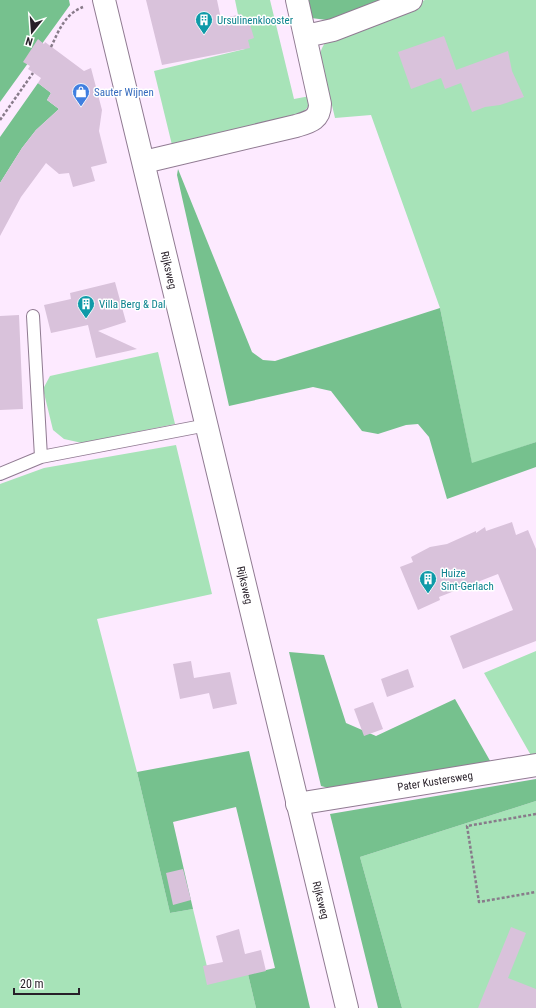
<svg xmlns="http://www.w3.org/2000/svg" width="536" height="1008" font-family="'Roboto Condensed',sans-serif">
<rect width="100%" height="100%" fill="#fdeaff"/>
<path fill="#a7e3b8" d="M235,0H270L294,99L310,96V105L301,114L172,145L154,71L245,49Z
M425,0H536V442L472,464L440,308L371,115L335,118L320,55C322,45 325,42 334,36Z
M158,352L175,424L82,443L64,439L53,430L43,389L50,376Z
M176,445L212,594L97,619L137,772L170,913L193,909L211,983L248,974L256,1008H0V484L44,468Z
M536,651V758L533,759L484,673Z
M536,801V1008H402L360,857Z"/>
<path fill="#76c18e" d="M0,0H69L70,5L0,102Z
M307,0H398L343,22L311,18Z
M38,83L51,93L47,100L59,109L36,130L22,148L0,183V137Z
M178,169L252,352L263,360L275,361L440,308L472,463L536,442V467L447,499L429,437L418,424L406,425L378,434L362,431L331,391L313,387L229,406L177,175Z
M289,652L324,655L346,723L376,736L455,699L493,766L332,789L321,786Z
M249,751L310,1008H256L248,974L275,968L236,807L173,822L193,909L170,913L137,772Z
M536,779V801L360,857L402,1008H378L330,814Z"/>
<path fill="#d9c2db" d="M146,0H217L221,19L241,14L243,22L249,21L254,38L248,40L250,48L162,65Z
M444,36L461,83L445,89L441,78L411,89L398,52Z
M38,39L44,44L45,42L84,71L91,68L102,110L99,131L107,163L91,167L95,181L73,187L69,173L59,174L46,163L21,197L0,236V183L22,148L36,130L59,109L47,100L51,93L38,83L41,78L28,69L30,66L23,62Z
M508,51L512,71L524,97L500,105L485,107L472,112L456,70Z
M115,282L126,322L98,331L137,349L96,358L88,325L51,333L44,305L71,299L70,293Z
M19,315L23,409L0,410V316Z
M512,522L516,535L528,530L536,549V641L463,669L450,636L513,610L498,574L439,597L440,600L418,610L400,567L413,562L411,557L430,547L447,544L476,531V533L485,527L486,531Z
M191,661L194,678L230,672L237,704L213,709L209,693L180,699L173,664Z
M408,669L414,687L387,697L381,679Z
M373,702L383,729L364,736L354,709Z
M183,869L191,900L173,905L166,873Z
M511,927L526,933L508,978L536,989V1008H478Z
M239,929L245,954L261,950L266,971L207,985L203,966L223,962L216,936Z"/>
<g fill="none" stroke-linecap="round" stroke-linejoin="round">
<defs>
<path id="service" d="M33,316L41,457
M0,474L41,457L207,425"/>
<path id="minor" d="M306,36L333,30L411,0
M144,162L296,126C309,122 320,120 320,104L297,0
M297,804L536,765"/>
<path id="primary" d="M104,0L347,1008"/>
</defs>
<use href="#service" stroke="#907b92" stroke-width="14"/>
<use href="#minor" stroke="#907b92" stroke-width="24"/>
<use href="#primary" stroke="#907b92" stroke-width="24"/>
<path stroke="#887b8a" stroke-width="2.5" stroke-dasharray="3 2" stroke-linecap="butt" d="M51,47C59,30 65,14 83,7
M0,120L33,73
M536,814L467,826L479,902L536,892"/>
<use href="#service" stroke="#fff" stroke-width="12"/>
<use href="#minor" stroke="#fff" stroke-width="22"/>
<use href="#primary" stroke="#fff" stroke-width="22"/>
</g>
<defs>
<symbol id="building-pin" viewBox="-11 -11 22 30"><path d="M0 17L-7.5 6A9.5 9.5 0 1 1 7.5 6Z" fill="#0f9aa8" stroke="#fff"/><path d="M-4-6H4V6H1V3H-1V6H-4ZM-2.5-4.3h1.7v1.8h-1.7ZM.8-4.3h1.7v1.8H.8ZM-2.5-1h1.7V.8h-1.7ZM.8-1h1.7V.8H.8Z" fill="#fff"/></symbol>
<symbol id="shop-pin" viewBox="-11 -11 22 30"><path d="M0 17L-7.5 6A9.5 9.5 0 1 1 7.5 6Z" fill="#3f7fe0" stroke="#fff"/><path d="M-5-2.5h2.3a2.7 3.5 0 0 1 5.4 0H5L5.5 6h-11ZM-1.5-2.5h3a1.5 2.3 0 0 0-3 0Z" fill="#fff"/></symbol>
</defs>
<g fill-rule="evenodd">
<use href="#building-pin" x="194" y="10" width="20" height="27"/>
<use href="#shop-pin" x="71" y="82" width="20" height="27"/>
<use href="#building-pin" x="76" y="294" width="20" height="27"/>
<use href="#building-pin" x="418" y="569" width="20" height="27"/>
</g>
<g text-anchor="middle" stroke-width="3" stroke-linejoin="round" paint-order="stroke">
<g font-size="11" fill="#0d838f" stroke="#fff" text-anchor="start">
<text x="217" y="24">Ursulinenklooster</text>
<text x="99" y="308">Villa Berg &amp; Dal</text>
<text x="441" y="577">Huize<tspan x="441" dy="13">Sint-Gerlach</tspan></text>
</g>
<g font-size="11" fill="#366cbe" stroke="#fff" text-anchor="start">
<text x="94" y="96">Sauter Wijnen</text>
</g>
<g font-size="11" fill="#271f28" stroke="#fff">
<text transform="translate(169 270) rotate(77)" y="4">Rijksweg</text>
<text transform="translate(245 585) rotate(77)" y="4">Rijksweg</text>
<text transform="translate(435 781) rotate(-9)" y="4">Pater Kustersweg</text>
<text transform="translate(321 900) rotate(76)" y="4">Rijksweg</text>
</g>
</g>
<g transform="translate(32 32) rotate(197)" stroke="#ffffff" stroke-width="3" paint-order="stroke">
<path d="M0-3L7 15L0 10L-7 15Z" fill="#271f28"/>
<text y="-6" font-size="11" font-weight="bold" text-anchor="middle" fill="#271f28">N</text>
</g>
<path d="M14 988v6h65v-6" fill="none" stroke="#271f28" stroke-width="2"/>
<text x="20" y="988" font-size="12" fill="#271f28" stroke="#ffffff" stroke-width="3" paint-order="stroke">20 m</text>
</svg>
